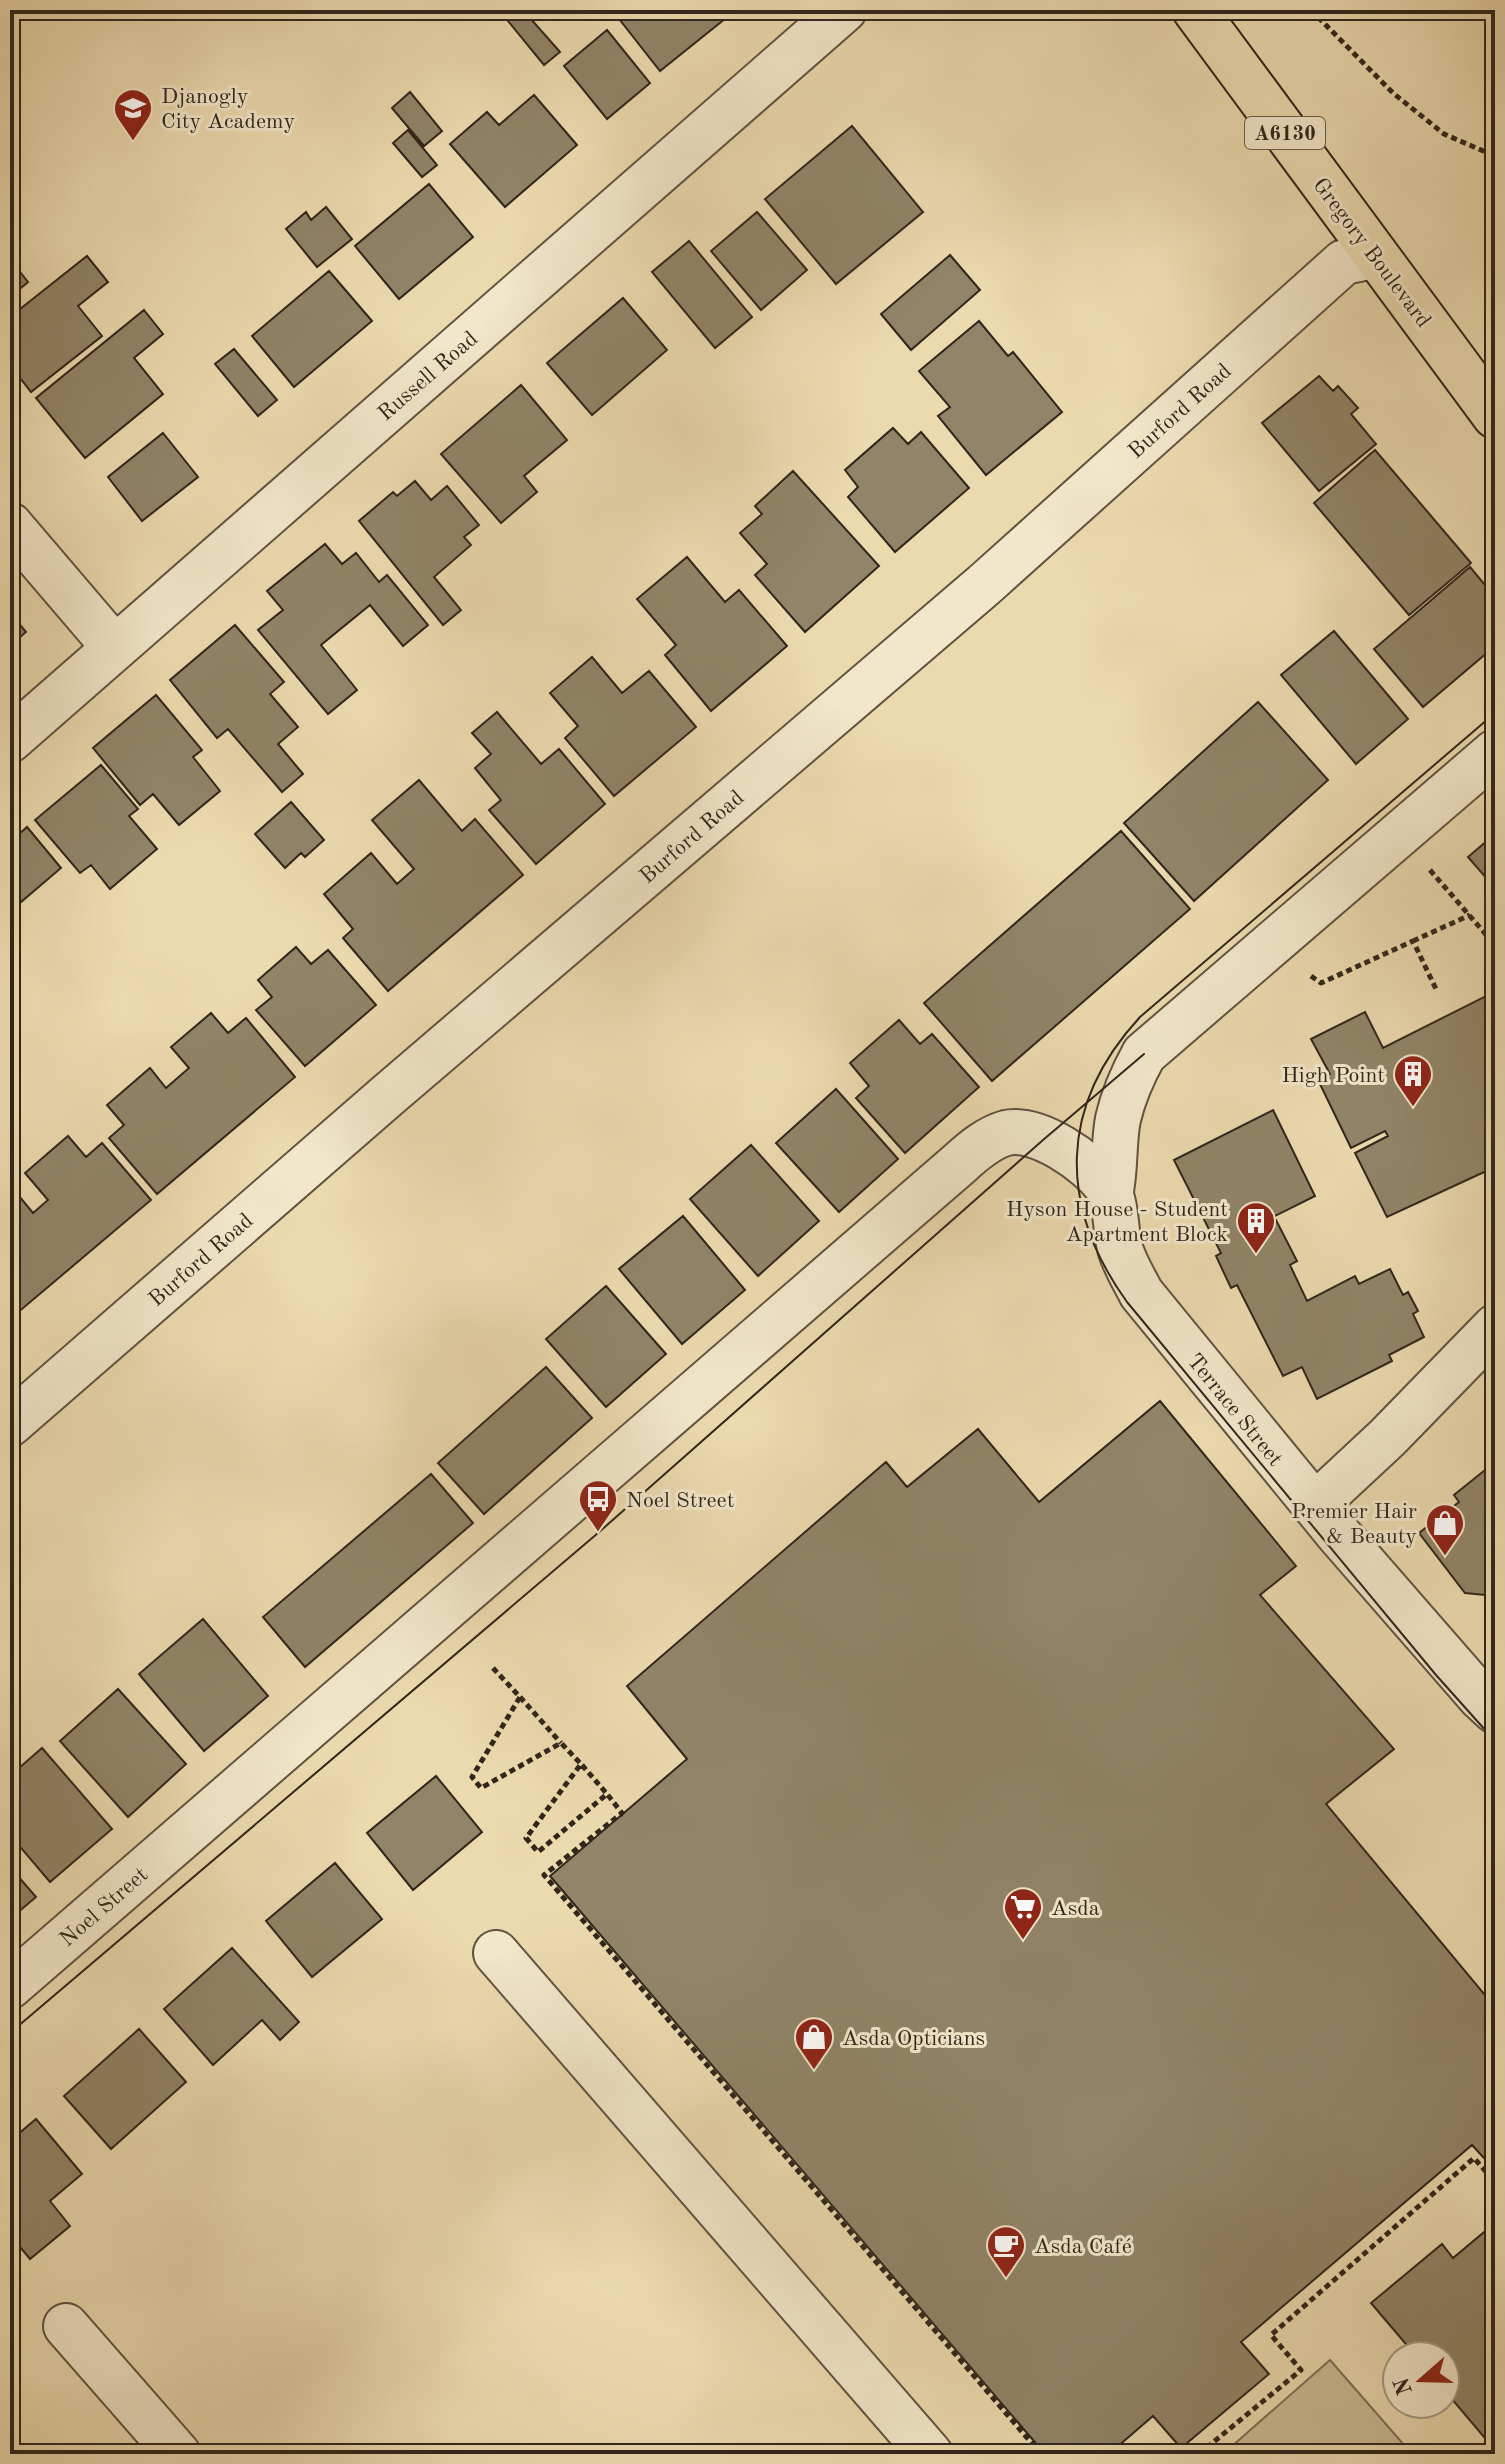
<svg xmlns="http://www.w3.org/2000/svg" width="1505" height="2464" font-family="'Old Standard TT',serif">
<rect width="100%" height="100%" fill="#ebdaae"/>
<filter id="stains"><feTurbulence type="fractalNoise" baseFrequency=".0025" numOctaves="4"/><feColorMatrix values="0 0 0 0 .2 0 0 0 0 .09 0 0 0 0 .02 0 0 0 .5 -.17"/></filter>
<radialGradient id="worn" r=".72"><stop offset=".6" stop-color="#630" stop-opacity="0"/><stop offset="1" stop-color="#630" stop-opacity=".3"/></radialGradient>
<path fill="#cbbb95" stroke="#7e7058" stroke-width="2" d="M1330,2360L1412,2454H1223Z"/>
<path fill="#918468" stroke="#30261c" stroke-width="2" d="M499,10H523L560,52L544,65Z
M623,10H736L660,71L616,15Z
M607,30L650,83L607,119L564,66Z
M410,92L442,131L424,146L392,108Z
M534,95L577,145L505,207L450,144L487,112L499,125Z
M852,126L923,212L836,284L765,199Z
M408,130L437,165L422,177L393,143Z
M429,184L473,237L399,299L355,246Z
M326,207L352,239L317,267L286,229L306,212L311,220Z
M757,212L807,270L761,310L711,251Z
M689,241L752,317L715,348L652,272Z
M950,255L980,290L911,350L881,314Z
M87,256L108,282L78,306L102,336L31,392L10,365V317Z
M10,259L28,282L10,297Z
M329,271L372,321L294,387L252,336Z
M623,298L667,350L592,415L547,363Z
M144,310L163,334L134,358L163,394L85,458L36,398Z
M979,321L1008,356L1013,352L1062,412L986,475L938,416L950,407L919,371Z
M234,349L277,400L258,416L215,364Z
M1319,376L1333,391L1338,386L1358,408L1351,414L1376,444L1319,491L1262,423Z
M521,385L567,440L524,476L537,492L501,523L441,454Z
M893,428L908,444L921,432L969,488L895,552L848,497L858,487L845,470Z
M163,433L198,477L142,521L108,477Z
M1375,450L1471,563L1409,615L1314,503Z
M793,471L879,566L805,632L755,575L767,564L740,533L762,514L755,506Z
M415,481L431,500L447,486L479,525L464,537L471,545L434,577L461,610L443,625L359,521L393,492L397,496Z
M325,544L342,564L356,553L379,582L387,575L428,625L403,646L370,605L321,645L357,690L328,714L258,630L283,610L267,591Z
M687,557L725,602L739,590L787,646L711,711L665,655L676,645L637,599Z
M1470,567L1495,597V646L1423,707L1374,649Z
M10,613L26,632L10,646Z
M235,625L284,682L270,694L298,727L278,744L303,774L282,792L228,729L217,738L170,680Z
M1334,631L1408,719L1356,764L1281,675Z
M592,657L622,693L649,671L696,727L614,796L565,738L578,726L550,693Z
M156,695L202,750L193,757L220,791L179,825L153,794L140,805L93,748Z
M1258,702L1328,780L1194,901L1124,823Z
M497,712L541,764L559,749L605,804L536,864L489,810L501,800L475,768L491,754L472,733Z
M101,765L138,809L129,816L157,849L110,889L91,865L80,873L35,820Z
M419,780L462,831L475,819L523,875L388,991L343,938L353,929L324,894L371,853L397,884L414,869L372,820Z
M291,802L324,840L305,857L301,853L285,868L255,834Z
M27,827L61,868L21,902L10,889V842Z
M1121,831L1190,909L992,1081L924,1003Z
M1495,834V888L1468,857Z
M296,947L311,964L328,950L376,1005L305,1066L256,1010L272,997L258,980Z
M1486,996L1495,1014V1079L1487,1083L1488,1085L1495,1082V1167L1387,1217L1355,1153L1388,1136L1385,1131L1351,1148L1318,1080L1330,1074L1311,1039L1365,1012L1383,1048Z
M211,1013L228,1033L246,1018L295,1077L157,1194L109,1138L124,1125L107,1105L150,1068L166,1088L189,1068L171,1047Z
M899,1020L920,1044L932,1034L979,1087L905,1153L856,1098L869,1086L850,1063Z
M836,1089L898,1159L839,1212L776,1143Z
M1273,1110L1315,1196L1267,1220L1269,1223L1276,1220L1297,1261L1290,1265L1307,1301L1355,1276L1359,1284L1390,1269L1403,1295L1408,1292L1418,1311L1413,1314L1424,1337L1389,1355L1392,1361L1317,1399L1302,1367L1283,1376L1237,1285L1231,1288L1216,1256L1221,1253L1174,1160Z
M68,1136L86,1157L102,1143L151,1200L16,1314L10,1308V1185L33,1213L48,1200L25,1173Z
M751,1145L819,1221L758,1276L690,1199Z
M683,1216L745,1290L682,1344L619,1269Z
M606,1286L666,1354L606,1407L546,1339Z
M546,1367L592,1418L484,1514L438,1463Z
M1160,1401L1296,1566L1260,1595L1394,1749L1326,1804L1495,2007V2170L1472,2145L1241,2342L1269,2374L1181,2448L1153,2416L1109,2454H1045L550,1876L687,1759L627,1686L886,1462L907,1487L978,1429L1039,1502Z
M1495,1462V1596L1465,1593L1419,1533L1459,1502L1454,1495Z
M431,1474L473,1523L305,1667L263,1617Z
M203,1619L268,1696L204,1751L139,1674Z
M118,1689L186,1764L128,1817L60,1741Z
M42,1748L112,1829L50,1882L10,1835V1776Z
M436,1776L482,1832L413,1890L367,1833Z
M335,1863L382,1919L312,1977L266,1921Z
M10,1867L36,1897L10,1919Z
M232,1948L299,2022L280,2040L262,2020L213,2065L164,2009Z
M139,2029L186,2082L111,2149L64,2096Z
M36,2119L82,2174L50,2201L70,2226L30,2259L10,2235V2141Z
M1495,2223V2450L1445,2391V2356H1416L1371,2303L1442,2244L1453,2258Z"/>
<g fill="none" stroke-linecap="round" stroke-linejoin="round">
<defs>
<path id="minor" d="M10,525L115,648
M10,740L844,10
M1110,1195C1116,1170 1113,1144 1118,1119C1123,1097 1133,1074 1144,1054L1495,752
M10,1424L387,1096L984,585L1344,262L1374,256
M1315,1505L1387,1438L1495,1327
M496,1953L930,2454
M10,1986L959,1164C972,1152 988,1138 1006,1133C1037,1126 1090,1162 1107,1187C1117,1203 1115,1230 1120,1248C1124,1263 1134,1279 1141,1293L1339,1535L1481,1698L1495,1711
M66,2326L178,2454"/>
<path id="major" d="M1195,10L1495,416"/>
</defs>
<use href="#minor" stroke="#5f5340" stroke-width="48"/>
<use href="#major" stroke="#30261c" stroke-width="48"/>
<path stroke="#30261c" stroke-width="5" stroke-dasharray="6 4" stroke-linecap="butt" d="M1311,10L1393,93L1444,134L1495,156
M1430,870L1495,945
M1413,941L1470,915
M1311,976L1321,983L1413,941L1436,989
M493,1668L520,1697L472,1777L481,1788L561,1743L581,1764L526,1838L538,1852L607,1794L622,1813L544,1875L1041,2454
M520,1697L561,1743
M582,1765L607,1794
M1199,2454L1301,2370L1271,2335L1474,2158L1495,2182"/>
<use href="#minor" stroke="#f2e7ca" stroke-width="44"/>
<use href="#major" stroke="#ebdaae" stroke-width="44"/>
<path stroke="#30261c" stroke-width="2" d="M1495,713L1140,1017C1058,1106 1058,1206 1127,1302L1436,1675L1495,1741
M10,2033L598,1533L1043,1140L1144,1054"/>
</g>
<defs>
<symbol id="school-pin" viewBox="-11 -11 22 30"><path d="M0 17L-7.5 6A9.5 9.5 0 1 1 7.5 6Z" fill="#8f2418" stroke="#f2e7ca"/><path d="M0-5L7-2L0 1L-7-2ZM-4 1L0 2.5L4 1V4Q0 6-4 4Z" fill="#fff"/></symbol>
<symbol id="building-pin" viewBox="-11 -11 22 30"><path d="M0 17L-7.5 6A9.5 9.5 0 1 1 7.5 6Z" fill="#8f2418" stroke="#f2e7ca"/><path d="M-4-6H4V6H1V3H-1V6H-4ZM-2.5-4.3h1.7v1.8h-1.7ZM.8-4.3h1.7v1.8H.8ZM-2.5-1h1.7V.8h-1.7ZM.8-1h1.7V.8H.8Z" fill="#fff"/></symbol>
<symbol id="bus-pin" viewBox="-11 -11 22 30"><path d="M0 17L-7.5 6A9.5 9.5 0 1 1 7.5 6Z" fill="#8f2418" stroke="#f2e7ca"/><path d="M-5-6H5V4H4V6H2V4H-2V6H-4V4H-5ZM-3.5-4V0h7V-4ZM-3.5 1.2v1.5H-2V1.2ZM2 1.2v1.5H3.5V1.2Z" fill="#fff"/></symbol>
<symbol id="shop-pin" viewBox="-11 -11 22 30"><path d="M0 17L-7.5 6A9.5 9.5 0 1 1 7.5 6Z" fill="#8f2418" stroke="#f2e7ca"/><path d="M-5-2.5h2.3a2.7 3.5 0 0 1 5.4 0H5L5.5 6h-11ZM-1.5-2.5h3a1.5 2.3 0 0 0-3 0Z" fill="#fff"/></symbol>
<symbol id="supermarket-pin" viewBox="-11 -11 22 30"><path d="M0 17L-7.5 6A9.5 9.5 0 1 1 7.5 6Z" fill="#8f2418" stroke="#f2e7ca"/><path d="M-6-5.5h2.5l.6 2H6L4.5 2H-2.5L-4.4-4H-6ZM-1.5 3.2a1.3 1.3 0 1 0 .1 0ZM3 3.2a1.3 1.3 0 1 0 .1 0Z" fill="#fff"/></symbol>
<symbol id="cafe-pin" viewBox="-11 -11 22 30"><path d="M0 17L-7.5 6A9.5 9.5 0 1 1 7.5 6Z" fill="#8f2418" stroke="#f2e7ca"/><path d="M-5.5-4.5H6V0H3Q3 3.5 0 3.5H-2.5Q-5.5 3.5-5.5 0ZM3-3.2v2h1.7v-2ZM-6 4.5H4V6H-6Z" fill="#fff"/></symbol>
</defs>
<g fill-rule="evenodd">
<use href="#school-pin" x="111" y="86" width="44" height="60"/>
<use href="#building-pin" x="1391" y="1052" width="44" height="60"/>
<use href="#building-pin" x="1234" y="1199" width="44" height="60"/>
<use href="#bus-pin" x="576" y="1477" width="44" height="60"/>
<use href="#shop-pin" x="1423" y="1501" width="44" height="60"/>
<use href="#supermarket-pin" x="1001" y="1885" width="44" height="60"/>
<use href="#shop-pin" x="792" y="2015" width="44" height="60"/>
<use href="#cafe-pin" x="984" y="2223" width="44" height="60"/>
</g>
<g text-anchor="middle" stroke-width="6" stroke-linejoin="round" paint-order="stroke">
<rect fill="#f2e7ca" stroke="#6a6050" stroke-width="2" x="1245" y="117" width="80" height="32" rx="6"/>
<g font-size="20" font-weight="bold" fill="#30261c">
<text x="1285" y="140">A6130</text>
</g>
<g font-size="22" fill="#30261c" stroke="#f2e7ca" text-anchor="start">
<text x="161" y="103">Djanogly<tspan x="161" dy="25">City Academy</tspan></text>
<text x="1385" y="1082" text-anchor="end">High Point</text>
<text x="1228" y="1216" text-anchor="end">Hyson House - Student<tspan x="1228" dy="25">Apartment Block</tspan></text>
<text x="626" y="1507">Noel Street</text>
<text x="1417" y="1518" text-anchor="end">Premier Hair<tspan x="1417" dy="25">&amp; Beauty</tspan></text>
<text x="1051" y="1915">Asda</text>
<text x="842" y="2045">Asda Opticians</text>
<text x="1034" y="2253">Asda Café</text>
</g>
<g font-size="22" fill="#30261c" stroke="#f2e7ca">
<text transform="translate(1373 252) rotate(53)" y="8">Gregory Boulevard</text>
<text transform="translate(427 375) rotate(-41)" y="8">Russell Road</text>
<text transform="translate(1179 410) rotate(-42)" y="8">Burford Road</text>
<text transform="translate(691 836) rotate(-41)" y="8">Burford Road</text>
<text transform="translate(200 1259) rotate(-41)" y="8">Burford Road</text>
<text transform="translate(1236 1409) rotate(51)" y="8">Terrace Street</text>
<text transform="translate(103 1906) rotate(-41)" y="8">Noel Street</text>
</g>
</g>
<rect width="1505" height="2464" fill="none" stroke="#ebdaae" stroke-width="40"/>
<rect x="12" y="12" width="1481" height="2440" fill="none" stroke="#30261c" stroke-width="4"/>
<rect x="20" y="20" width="1465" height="2424" fill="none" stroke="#30261c" stroke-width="2"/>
<g transform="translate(1421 2380) rotate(250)"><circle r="38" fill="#f2e7ca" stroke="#a49a84" stroke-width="2"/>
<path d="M0-6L14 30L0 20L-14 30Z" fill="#8f2418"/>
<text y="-12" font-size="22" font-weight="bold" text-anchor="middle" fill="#30261c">N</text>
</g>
<rect width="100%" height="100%" filter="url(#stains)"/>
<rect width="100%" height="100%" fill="url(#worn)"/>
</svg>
